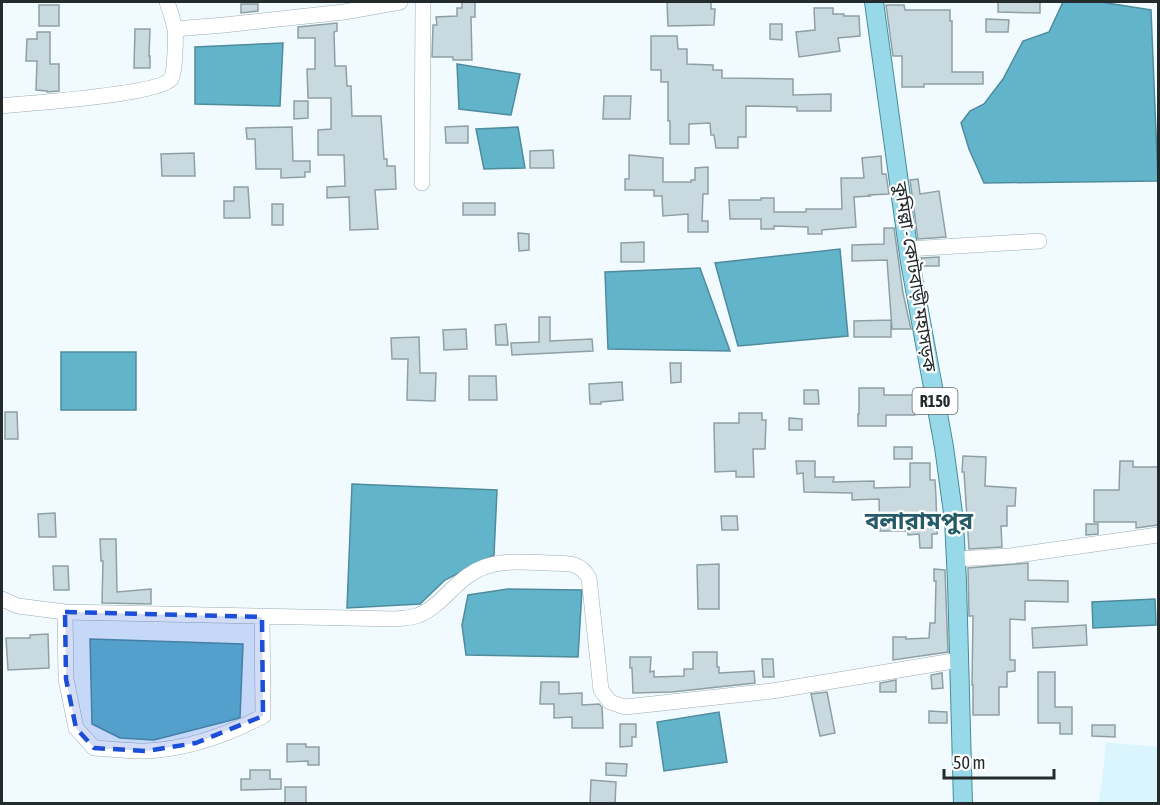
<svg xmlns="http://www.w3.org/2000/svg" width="1160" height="805" font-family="'Asap Condensed','Noto Sans Bengali',sans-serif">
<rect width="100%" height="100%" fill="#f1fbff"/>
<path fill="#daf5fd" d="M1106,742L1158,747V803H1098L1102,782Z"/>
<path fill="#62b4cb" stroke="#4f8b9c" stroke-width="1.5" d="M1063,2H1101L1151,10L1158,181L984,183L969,149L961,123L970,111L984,104L1003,79L1023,41L1049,32Z
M283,43L280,106L195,104V47Z
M457,64L520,74L511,115L459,109Z
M518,127L525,168L484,169L476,129Z
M840,249L848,336L738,346L715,263Z
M700,268L730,351L608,349L605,272Z
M61,352H136V410H61Z
M352,484L497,490L494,555L445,580L420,604L347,608Z
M508,589L582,590L578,657L466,655L462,625L468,595Z
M1155,599L1156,625L1093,628L1092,602Z
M90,639L243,644L240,718L154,740L120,738L92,724Z
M719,712L727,762L664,771L657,722Z"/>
<path fill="#c8dadf" stroke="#8fa0a5" stroke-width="1.5" d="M462,2H475V17H471L472,60H453V57H432L433,25H437L436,17L457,16V8H462Z
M667,2H711V9H715L714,25L668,26Z
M998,2H1040V13L998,12Z
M241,4H258V11L241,13Z
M39,5H59V26H39Z
M886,5H904L905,10H950V21H952V72H983V84H924V87H902V56H893Z
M814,8H833V14H844V16H859L860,36L838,38L840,51L799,57L796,32L815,30Z
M986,19L1009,20L1008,32H986Z
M337,23V31L334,32L335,66H346L347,86H351L352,116H381L384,159H387V166H395L396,189L375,190L378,229L350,230L349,197L327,198V187L345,186L344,155H318V130L331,129V98H308L307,69H315V38H298V27Z
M770,24H782V40L770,39Z
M135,29H150L149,56H150V68H134Z
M37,32H50V64H59V91L47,92V91L36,90L37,61H26L27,39H37Z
M651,36H677L678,49H687V64L713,65V70H722V78L793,79V95L831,94V111H797V107L746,106V137H738V148H716L714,135H711L710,123L689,124V144H670V121H668V82H661V70H651Z
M604,96H631L630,119H603Z
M294,101H308V118L294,119Z
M468,126V143H446L445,127Z
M292,127L293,161H310V172H305V177L281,178V169H256L255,139H247L246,128Z
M553,150L554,168H530V151Z
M194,153L195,176H162L161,154Z
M629,155L663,158V182H691V180H695V168L708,167V194H703L702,221H708V232H688V214L663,216L662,196H654V190H625V179H629Z
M881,156L882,174H886L889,194L869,195L870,196L854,197L856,227L822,230V234H808V227L774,226V229H761V219H730L729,200H761V198H774V212H806V209H842L841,178H864L862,158Z
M918,179L920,194L939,191L946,237L918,239L910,180Z
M234,187H248L250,218H224V201H234Z
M463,203H495V215H463Z
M272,204H283V225H272Z
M884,228H894L903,293L911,329H892L887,260L852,261V245L884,244Z
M518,233L529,234V250L519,251Z
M644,242V262H621V243Z
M939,257V266H922L921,258Z
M539,317H550V341L592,339L593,351L512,355L511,343L539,342Z
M891,320V337H854V321Z
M506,324L508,345H496L495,325Z
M466,329L467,349L444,350L443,330Z
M419,337L420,373H436L435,401L407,400L408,359H392L391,338Z
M670,363H681V382L671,383Z
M469,376H496L497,400H469Z
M622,382L623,400L601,402V404H590L589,384Z
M859,388H884V395H915V415H886V426H858V414H859Z
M804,390H818L819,404H804Z
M5,412H17L18,439H5Z
M739,413H762V420H766L765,449H753L754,477H736V471L715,472L714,423H739Z
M789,418L802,419V430H789Z
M894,447H912V459H894Z
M963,456L986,457L985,486L1016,488L1015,506H1007V526H1001L1002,547L969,549L964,472H962Z
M796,461H815V477H834L833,482L874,481V488L910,487V463H930V480H935L936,497L937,534H932V548H920L919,534L908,535V531H880L879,499L852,500V493L804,492L803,473L797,474Z
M1120,461H1133V467H1158V525L1136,528V522H1094V490H1119Z
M55,513L56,537H39L38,514Z
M721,516H737L738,530H722Z
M1086,524H1098V534L1086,535Z
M100,539H116L117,592L151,589V604L102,603L103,561H101Z
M1028,563V580L1068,581V602L1025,601V620L1010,619V660H1015V671L1007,672V687H999V715H973V685H972L973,616H969L968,568Z
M719,564V609H698L697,565Z
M53,566H68L69,590H54Z
M934,569L945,570L948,652L893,660V637H906V639L929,638L930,623H935L936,581H934Z
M1086,625L1087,645L1033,648L1032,628Z
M48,634L49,668L8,670L6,638H30V635Z
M693,652H717V667H719V673L754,671L755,683L672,692L633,693L632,668H630V657H651L650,672L654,671V677L684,676V669H693Z
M762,659H773L774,677H763Z
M1038,672H1055V707H1072V734H1060V723H1038Z
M942,673L943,688L932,689L931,675Z
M896,680V692H880V683Z
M541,682H559V694L582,693V705L599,704L602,707L603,728H572V717L554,718V704H540Z
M827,692L835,733L820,736L811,694Z
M929,711L947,712V723H929Z
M620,724H636V737H632V746L620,747Z
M1092,725H1115V737L1092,736Z
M287,744H306V747H319V765H308V761L287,762Z
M606,763L627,764L626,776L606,775Z
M250,770H270V779H281V789L241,790V779H250Z
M591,780L616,782L615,804H590Z
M285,787H306V804H285Z"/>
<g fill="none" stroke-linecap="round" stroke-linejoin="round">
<defs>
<path id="minor" d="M175,29L224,25L344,12L400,2
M2,106C28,103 158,95 171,79C175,73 176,37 175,29C173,20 170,10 167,2
M422,183L423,2
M908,249L1039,241
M956,559L1010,556L1158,535
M2,599L18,606L65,612L396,619C403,618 412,618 419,615C439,607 451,587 469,575C493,558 522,562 549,563C567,564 579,561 589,578L601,690L610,702L625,707L772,691L959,660
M65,612L66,679L76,728L94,748C111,749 129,751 146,751C188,749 227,735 263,716L262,617"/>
<path id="major" d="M874,2L910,262L944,447L954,520L957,582L963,804"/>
</defs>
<use href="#minor" stroke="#9aacb1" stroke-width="16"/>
<use href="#major" stroke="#438b9d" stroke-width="20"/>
<use href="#minor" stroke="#fff" stroke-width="15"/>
<use href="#major" stroke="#98d9e9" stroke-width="18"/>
</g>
<path fill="#1d4ed8" fill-opacity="0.2" stroke="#1d4ed8" stroke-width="4.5" stroke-dasharray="12 8" stroke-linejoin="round" d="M65,612L262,617L263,716L196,743L146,751L94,748L76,728L66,679Z"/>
<g text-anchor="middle" stroke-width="4.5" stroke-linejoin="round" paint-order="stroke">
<rect fill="#fff" stroke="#666b6c" stroke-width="1.5" x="912.5" y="388" width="45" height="26" rx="4.5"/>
<g font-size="16" font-weight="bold" fill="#242b2d">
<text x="935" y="407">R150</text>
</g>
<g font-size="18" fill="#242b2d" stroke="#fff">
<text transform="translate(915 277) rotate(81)" y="6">কুমিল্লা - কোটবাড়ী মহাসড়ক</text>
</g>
<g font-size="24" font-weight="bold" fill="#255a67" stroke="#fff">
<text x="919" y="529">বলারামপুর</text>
</g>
</g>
<rect width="1160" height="805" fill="none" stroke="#242b2d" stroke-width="6"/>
<path d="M944 769v9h110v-9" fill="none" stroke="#242b2d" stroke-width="3"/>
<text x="953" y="769" font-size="18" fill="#242b2d" stroke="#ffffff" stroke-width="4.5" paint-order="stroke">50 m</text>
</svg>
